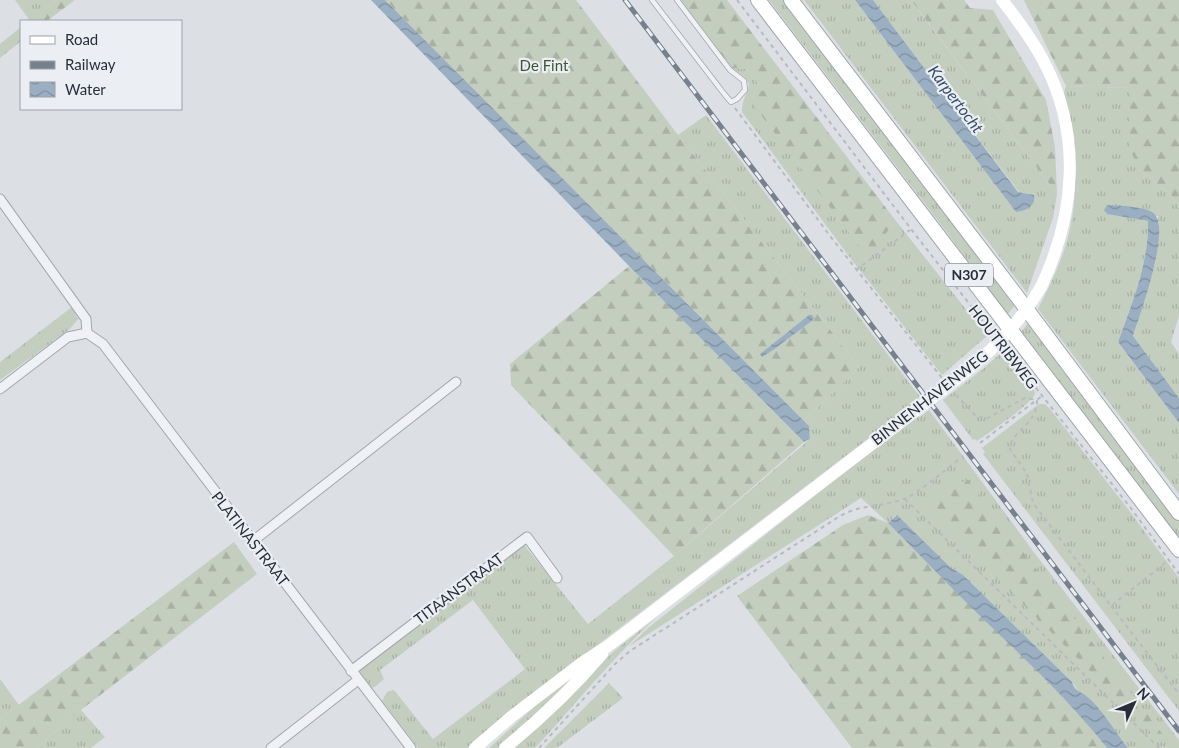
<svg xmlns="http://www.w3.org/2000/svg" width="1179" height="748" font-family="Lato,sans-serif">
<defs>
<pattern id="grass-tufts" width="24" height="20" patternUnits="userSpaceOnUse" patternTransform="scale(1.25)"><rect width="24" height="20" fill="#c3cebe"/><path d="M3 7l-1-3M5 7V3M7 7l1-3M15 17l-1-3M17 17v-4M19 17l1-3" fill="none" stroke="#a8b1a4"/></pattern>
<pattern id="forest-firs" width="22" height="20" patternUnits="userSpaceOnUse" patternTransform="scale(1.25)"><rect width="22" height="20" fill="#c3cebe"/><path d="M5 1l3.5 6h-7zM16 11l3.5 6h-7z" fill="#a8b1a4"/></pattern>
<pattern id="water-waves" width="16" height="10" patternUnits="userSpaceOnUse" patternTransform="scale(1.25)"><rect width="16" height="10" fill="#9aafc2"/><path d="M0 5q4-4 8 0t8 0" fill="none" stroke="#7e8f9f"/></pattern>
</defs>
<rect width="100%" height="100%" fill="#dce0e5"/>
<path fill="url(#grass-tufts)" d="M15,0H57L30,21Z
M769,0H784L893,141L1015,305L1007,315L949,235Z
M804,0H855L1016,212L1022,211L1034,195L1019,192L873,0H911L925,19L1057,194L1053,218L1027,293Z
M731,68L747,69L763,90L751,100L867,256L896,221L987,336L942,375L848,255L742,112C741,102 747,95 749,84L743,76Z
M1066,86L1130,88L1139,169L1171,195L1179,208V316L1171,342L1179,354V398L1133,336L1155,264L1159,239L1158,216L1108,214L1148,221C1149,263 1132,302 1118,342L1179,423V494L1038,309C1045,295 1052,281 1058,267C1082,209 1078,152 1064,92Z
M706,115L920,397L910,404L911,406L528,698L468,748H418L382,701L387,692L394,690L433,739L525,669L473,600L380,670L384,679L376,686L372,688L358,670L524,545L588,624L674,556L810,439L809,426L804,421L859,367L678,135Z
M72,307L78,319L70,329L0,380V362Z
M1029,322L1179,520V541L1020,333Z
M1004,350L1034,390L1035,394C1030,405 990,432 977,441L975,439L973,440L943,400L984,368Z
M1039,404H1045L1050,409L1128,509L1179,578V711L983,454L985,452L982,448Z
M929,410L1036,555L1179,740V748H1128L1098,709L1079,692L1072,682L963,575L950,567L896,515L888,523L861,498L628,647L648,628L837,478L919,416L920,417Z
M657,617C613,657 576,704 535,748H514L614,651Z
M586,665L500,748H489L555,688Z
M0,679L19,705L0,719Z
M609,683L623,698L557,748H544Z
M81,710L105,737L91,748H36Z"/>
<path fill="url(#forest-firs)" d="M57,0H75L47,21H29Z
M385,0H576L678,135L859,367L804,421Z
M679,0H727L896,221L867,257L750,100L763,90L747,69L731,68Z
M911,0H964L970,8L993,10L1046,100L1055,147L1057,194Z
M1024,0H1179V208L1171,195L1139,169L1130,149V88L1066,86Z
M21,27V41L0,58V44Z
M629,266L804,442L674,556L511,385L510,364Z
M968,480L1167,740L1163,744L933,514L930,510C932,498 957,483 968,480Z
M868,515L888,523L978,614L1034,667L1085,721L1107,748H852L737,596L843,525Z
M234,542L257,574L81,710L36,748H0V719Z"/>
<path fill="url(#water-waves)" d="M371,0H385L804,421L809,426L810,439L804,442L629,266Z
M855,0H873L1018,192L1034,195C1036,206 1026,211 1016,212Z
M1107,205C1119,206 1142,206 1152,212C1174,224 1139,316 1133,336L1179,398V423L1118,342C1132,303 1149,263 1148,221L1107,214L1104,210Z
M809,315H812L814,318L813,320L773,350L762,357L760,354Z
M897,515L950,567L963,575L1072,682C1074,690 1079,691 1085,695C1101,707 1115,732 1128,748H1107C1069,700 1024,658 980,616C948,585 919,554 888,523Z"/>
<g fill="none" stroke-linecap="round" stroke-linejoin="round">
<defs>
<path id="service" d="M652,0L725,95L731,102L737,99L745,90L744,81L730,70L677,0"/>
<path id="minor" d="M0,199L86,319L87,333
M0,389L68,337L87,333L103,344L411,748
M253,541L456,382
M351,671L527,537L557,578
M271,748L358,680"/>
<path id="primary" d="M758,0L1179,550
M791,0L1016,295L1179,513"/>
</defs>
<use href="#service" stroke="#a2a7ae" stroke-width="6"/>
<use href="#minor" stroke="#a2a7ae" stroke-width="11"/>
<use href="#primary" stroke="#9da5af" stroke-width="16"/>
<path stroke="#b7bbc0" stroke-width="2" stroke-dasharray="4 4" stroke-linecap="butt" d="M737,0L911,229L992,333
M735,108L830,236L942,378
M856,270L910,230
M1006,350L1130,507L1179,574
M956,395L975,415L986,419L1025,398L1037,400C1037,426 1010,431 1010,449L1027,474L1033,503L1111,606L1169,560
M980,443L1042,396
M905,499L1159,748
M1111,606L1179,694
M539,748L615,664L630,651L840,516C861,504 882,507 904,499C918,494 947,468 961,458"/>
<use href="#service" stroke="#eff1f4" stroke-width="4.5"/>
<use href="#minor" stroke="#eff1f4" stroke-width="9"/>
<path stroke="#fff" stroke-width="12" d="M1002,0C1017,19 1031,38 1043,60C1082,133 1076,213 1041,287
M475,748L511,717L583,662L608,646L915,411
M505,748C539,720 573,688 602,654"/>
<use href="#primary" stroke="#fff" stroke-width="14"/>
<defs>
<path id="rail" d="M625,0L1179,731"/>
</defs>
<use href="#rail" stroke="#77818d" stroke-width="5"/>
<use href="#rail" stroke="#ebeff3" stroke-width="3" stroke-dasharray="9" stroke-linecap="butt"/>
<path stroke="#fff" stroke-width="12" d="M915,411C965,373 1009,342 1041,287"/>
</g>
<g text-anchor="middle" stroke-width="4.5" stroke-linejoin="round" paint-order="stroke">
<rect fill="#ebeff3" stroke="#626972" stroke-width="1" x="945" y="263.5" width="48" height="23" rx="4"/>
<g font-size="14" font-weight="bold" fill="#282f3a">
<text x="969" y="280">N307</text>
</g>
<g font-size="15" fill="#3d5436" stroke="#ebeff3">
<text x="544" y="71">De Fint</text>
</g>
<g font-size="15" fill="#282f3a" stroke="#ebeff3">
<text transform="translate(1003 347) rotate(52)" y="5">HOUTRIBWEG</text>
<text transform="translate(930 398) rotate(-38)" y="5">BINNENHAVENWEG</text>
<text transform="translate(250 539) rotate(52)" y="5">PLATINASTRAAT</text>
<text transform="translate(459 589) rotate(-37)" y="5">TITAANSTRAAT</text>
</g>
<g font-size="16" font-style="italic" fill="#364f69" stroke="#ebeff3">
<text transform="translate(956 99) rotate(53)" y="6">Karpertocht</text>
</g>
</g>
<rect x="20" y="20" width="162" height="90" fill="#ebeff3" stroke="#9da2a9"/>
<rect x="30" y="36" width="25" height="8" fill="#ffffff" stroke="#9da2a9"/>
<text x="65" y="45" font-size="15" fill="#282f3a">Road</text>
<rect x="30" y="61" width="25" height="8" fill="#77818d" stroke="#9da2a9"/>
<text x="65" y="70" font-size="15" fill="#282f3a">Railway</text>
<rect x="30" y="82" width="25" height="15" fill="url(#water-waves)" stroke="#9da2a9"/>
<text x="65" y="95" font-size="15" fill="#282f3a">Water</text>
<g transform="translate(1134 703) rotate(46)" stroke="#ebeff3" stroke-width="4" paint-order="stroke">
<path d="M0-4L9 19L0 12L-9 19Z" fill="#282f3a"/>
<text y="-8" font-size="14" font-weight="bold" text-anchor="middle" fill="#282f3a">N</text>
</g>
</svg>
